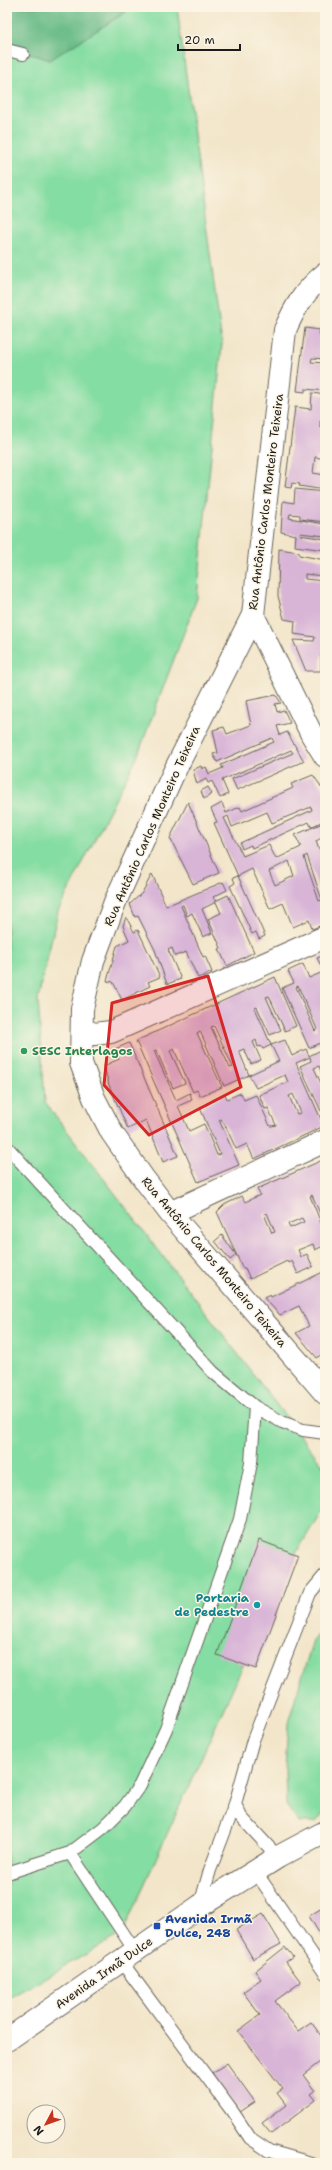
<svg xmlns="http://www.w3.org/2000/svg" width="332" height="2170" font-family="'Shantell Sans',sans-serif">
<rect width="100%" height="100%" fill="#fcf5e5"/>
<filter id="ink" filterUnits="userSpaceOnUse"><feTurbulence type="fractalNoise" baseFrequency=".025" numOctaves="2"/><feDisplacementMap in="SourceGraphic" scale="8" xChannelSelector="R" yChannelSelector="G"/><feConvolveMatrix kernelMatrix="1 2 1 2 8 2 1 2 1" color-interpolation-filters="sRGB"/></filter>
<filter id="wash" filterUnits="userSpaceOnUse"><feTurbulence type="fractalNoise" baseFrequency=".012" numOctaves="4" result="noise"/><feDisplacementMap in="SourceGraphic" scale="16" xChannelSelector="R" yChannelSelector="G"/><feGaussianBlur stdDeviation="0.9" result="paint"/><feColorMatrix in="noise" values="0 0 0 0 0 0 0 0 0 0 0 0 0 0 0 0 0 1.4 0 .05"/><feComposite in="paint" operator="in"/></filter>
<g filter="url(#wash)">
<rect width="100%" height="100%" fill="#f2e5c9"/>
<path fill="#84dda2" stroke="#507c5f" d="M7,7H177L222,344L197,598L137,757L58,911L38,999L45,1102L325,1468V1505L286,1570L122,1934L7,1999Z
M325,1626V1812L316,1822H298L286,1805L285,1768L288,1723L313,1640Z"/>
<path fill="#6bbc88" stroke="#446c52" d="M7,7H107L126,12L50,60L7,46Z"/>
<g id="blocks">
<path fill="#d8b4d7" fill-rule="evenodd" d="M324,312H325V331L321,330Z
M305,328L320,330L319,334L325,335V359L312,358L311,362L325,363V391L305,389V392L297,391Z
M312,393L325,395V422L320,421V427L325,428V440L322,439L321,446H325V459L315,457L313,473L325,475V490L299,486L300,484L292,483L291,488L285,487L295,407L311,409Z
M295,489L325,492V522L300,519V515L290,514L289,518L325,524V536L300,533V535L325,539V550L295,546L296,535L281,532L283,501L294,503Z
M279,549L299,552V555L325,560V655H321V671H306L293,640L314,641L315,637L294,634L295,621L284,619L278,596ZM305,574L323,576L324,581L305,579Z
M276,695L281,703L275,704L277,712L284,710L290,723L277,726L280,735L287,732L304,761L237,790L232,779L293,753L291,750L222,780L228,794L220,798L212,781L208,783L206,779L197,784L193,770L201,766L202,769L206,767L209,774L223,768L221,765L274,742L272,738L217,762L213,754L218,753L213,730L224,727L227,734L251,725L246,701Z
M313,775L325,792V820L311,827L309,822L252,848L251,845L242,849L240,843L312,810L311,807L272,823L267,812L232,827L228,816L224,818L243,856L269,845L276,859L301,847L295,835L325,822V836L316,841L319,850L325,848V924L312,929L309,920L293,927L283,903L270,909L252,869L238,876L214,823L217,822L211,809L222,803L226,813L240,807L242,811L293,788L291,784ZM307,855L322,900L319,901L304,857ZM289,861L294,876L275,885L269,871Z
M208,787L212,794L204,799L201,791Z
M188,802L219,873L193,884L170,838Z
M152,874L166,906L223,882L227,890L213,897L215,901L228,895L254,952L227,966L219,949L221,948L208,919L221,913L216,902L202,909L212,933L203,937L192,913L187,916L183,905L181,906L203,957L205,956L212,972L198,978L186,952L175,956L172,948L168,950L181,979L167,984L155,950L138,916L135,917L130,904L142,893Z
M238,876L265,936L259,939L256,932L252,934L230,886L235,883L233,878Z
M126,917L134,932L138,930L160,977L148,982L150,986L122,1000L113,982L107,981L117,946L129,940L123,926Z
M325,955V973L317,958Z
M303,964L309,978L323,972L325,976V1004L321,1006L325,1014V1080L319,1066L314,1068L325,1092V1110L321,1111L300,1066L311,1061L310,1057L296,1063L324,1126L254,1159L247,1144L236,1149L226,1127L221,1119L219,1120L239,1165L198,1182L136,1041L275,977L296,1026L285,1031L269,996L266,997L281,1030L270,1035L257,1007L255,1008L271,1045L285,1040L292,1056L306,1049L309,1056L323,1049L320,1043L309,1048L282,988L294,983L288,971ZM298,986L317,1029L315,1031L296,987ZM214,1026L233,1067L230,1068L211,1027ZM200,1031L224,1086L249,1075L256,1088L285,1075L288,1082L259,1095L265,1109L268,1108L276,1125L272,1126H270L256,1095L244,1100L241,1093L227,1099L225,1094L200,1108L220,1154L217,1155L204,1124L189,1131L178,1106L192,1100L190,1093L176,1100L154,1051L156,1050L173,1088L185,1083L170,1051L174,1049L193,1092L197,1090L200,1096L222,1087L197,1033ZM256,1040L258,1047L261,1046L263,1049L271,1045L279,1061L249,1075L239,1051L244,1049L251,1064L261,1060L253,1042ZM293,1094L301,1113L297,1114L289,1096Z
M129,1043L178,1156L163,1162L146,1120L128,1129L109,1085L104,1066L119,1059L115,1049Z
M325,1159V1225L312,1195L310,1196L325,1233V1245L315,1250L313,1244L298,1250L301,1257L307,1254L313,1267L298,1274L292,1261L288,1263L287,1261L250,1279L245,1268L243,1269L217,1212L224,1205L242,1196L245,1202L260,1195L257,1189ZM267,1213L275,1232L272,1233L264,1214ZM302,1218L304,1222L290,1228L288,1224Z
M222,1235L236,1255L230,1260L215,1241Z
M325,1271V1351L317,1358L296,1333L309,1326L299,1306L280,1315L264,1298L270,1295L271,1297Z
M259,1540L298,1555L256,1669L217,1655Z
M322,1908L325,1913V1936L322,1938L309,1916Z
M263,1914L281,1944L253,1959L236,1930Z
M285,1947L293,1957L286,1962L301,1982L275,2001L298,2031L311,2022L325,2041V2058L303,2075L315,2091L311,2094L316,2100L271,2134L262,2123L286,2105L277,2093L283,2089L238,2031L260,2015L243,1992L261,1979L255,1971Z
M227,2063L255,2102L240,2112L212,2073Z"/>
</g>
</g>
<g filter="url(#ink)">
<use href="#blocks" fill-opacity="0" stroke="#676259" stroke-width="1"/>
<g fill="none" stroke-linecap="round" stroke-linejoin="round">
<defs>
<path id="service" d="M7,50L23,54
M7,1147L213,1372L255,1407L282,1422L303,1430L325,1433
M235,1804L241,1817L278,1857
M70,1853L135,1951
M255,1871L325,1973
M7,1873L70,1853L103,1828L125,1806L140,1785L166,1729L240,1519L251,1463L255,1407
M200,1905L210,1870L235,1804L253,1740L310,1593L325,1575
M121,1961L232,2111L250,2138L269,2151L311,2163"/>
<path id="minor" d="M325,274C305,290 295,307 285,330L253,615L174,772L115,902L93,961L82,1009L81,1063L94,1098L112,1133L144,1179L170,1213L325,1393
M253,615L312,735L325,756
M82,1029L94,1034L111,1032L325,937
M170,1213L325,1141"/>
<path id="tertiary" d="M7,2040L200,1906L278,1857L325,1832"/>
</defs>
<use href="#service" stroke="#676259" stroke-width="14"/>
<use href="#minor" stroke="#676259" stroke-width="24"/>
<use href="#tertiary" stroke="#676259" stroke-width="24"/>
<use href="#service" stroke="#fff" stroke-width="12"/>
<use href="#minor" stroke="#fff" stroke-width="22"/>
<use href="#tertiary" stroke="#fff" stroke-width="22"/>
</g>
</g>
<path fill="#d62828" fill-opacity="0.2" stroke="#d62828" stroke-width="3" stroke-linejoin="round" d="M208,976L241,1087L149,1135L104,1085L112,1003Z"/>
<circle fill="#2e9e5b" stroke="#fcf5e5" stroke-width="1.5" cx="24" cy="1051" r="4"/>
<circle fill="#0f9aa8" stroke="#fcf5e5" stroke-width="1.5" cx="257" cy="1605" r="4"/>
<rect fill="#1a4fb4" stroke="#fcf5e5" stroke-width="1.5" x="153" y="1922" width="8" height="8" rx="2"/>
<g text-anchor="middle" stroke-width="3" stroke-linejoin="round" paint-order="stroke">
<g font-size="12" fill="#1c1c1c" stroke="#fcf5e5">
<text transform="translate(266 502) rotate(-83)" y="4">Rua Antônio Carlos Monteiro Teixeira</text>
<text transform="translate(152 826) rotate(-66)" y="4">Rua Antônio Carlos Monteiro Teixeira</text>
<text transform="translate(214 1262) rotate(50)" y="4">Rua Antônio Carlos Monteiro Teixeira</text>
<text transform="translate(104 1973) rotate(-35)" y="4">Avenida Irmã Dulce</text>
</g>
<g font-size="12" font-weight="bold" fill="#27864d" stroke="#fcf5e5" text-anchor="start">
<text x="32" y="1055">SESC Interlagos</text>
</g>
<g font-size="12" font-weight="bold" fill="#0d838f" stroke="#fcf5e5" text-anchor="end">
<text x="249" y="1602">Portaria<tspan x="249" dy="14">de Pedestre</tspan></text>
</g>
<g font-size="12" font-weight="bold" fill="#164399" stroke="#fcf5e5" text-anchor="start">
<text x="165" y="1923">Avenida Irmã<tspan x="165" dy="14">Dulce, 248</tspan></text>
</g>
</g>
<rect width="332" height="2170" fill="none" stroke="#fcf5e5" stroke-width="24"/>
<g transform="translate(46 2124) rotate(229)"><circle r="19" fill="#fcf5e5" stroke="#a29e95"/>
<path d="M0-3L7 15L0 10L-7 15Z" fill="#c8321e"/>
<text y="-6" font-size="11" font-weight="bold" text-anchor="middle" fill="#1c1c1c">N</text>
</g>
<path d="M178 44v6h62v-6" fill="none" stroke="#1c1c1c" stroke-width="2"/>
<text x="184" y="44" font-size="12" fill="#1c1c1c" stroke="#fcf5e5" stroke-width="3" paint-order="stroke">20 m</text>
</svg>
